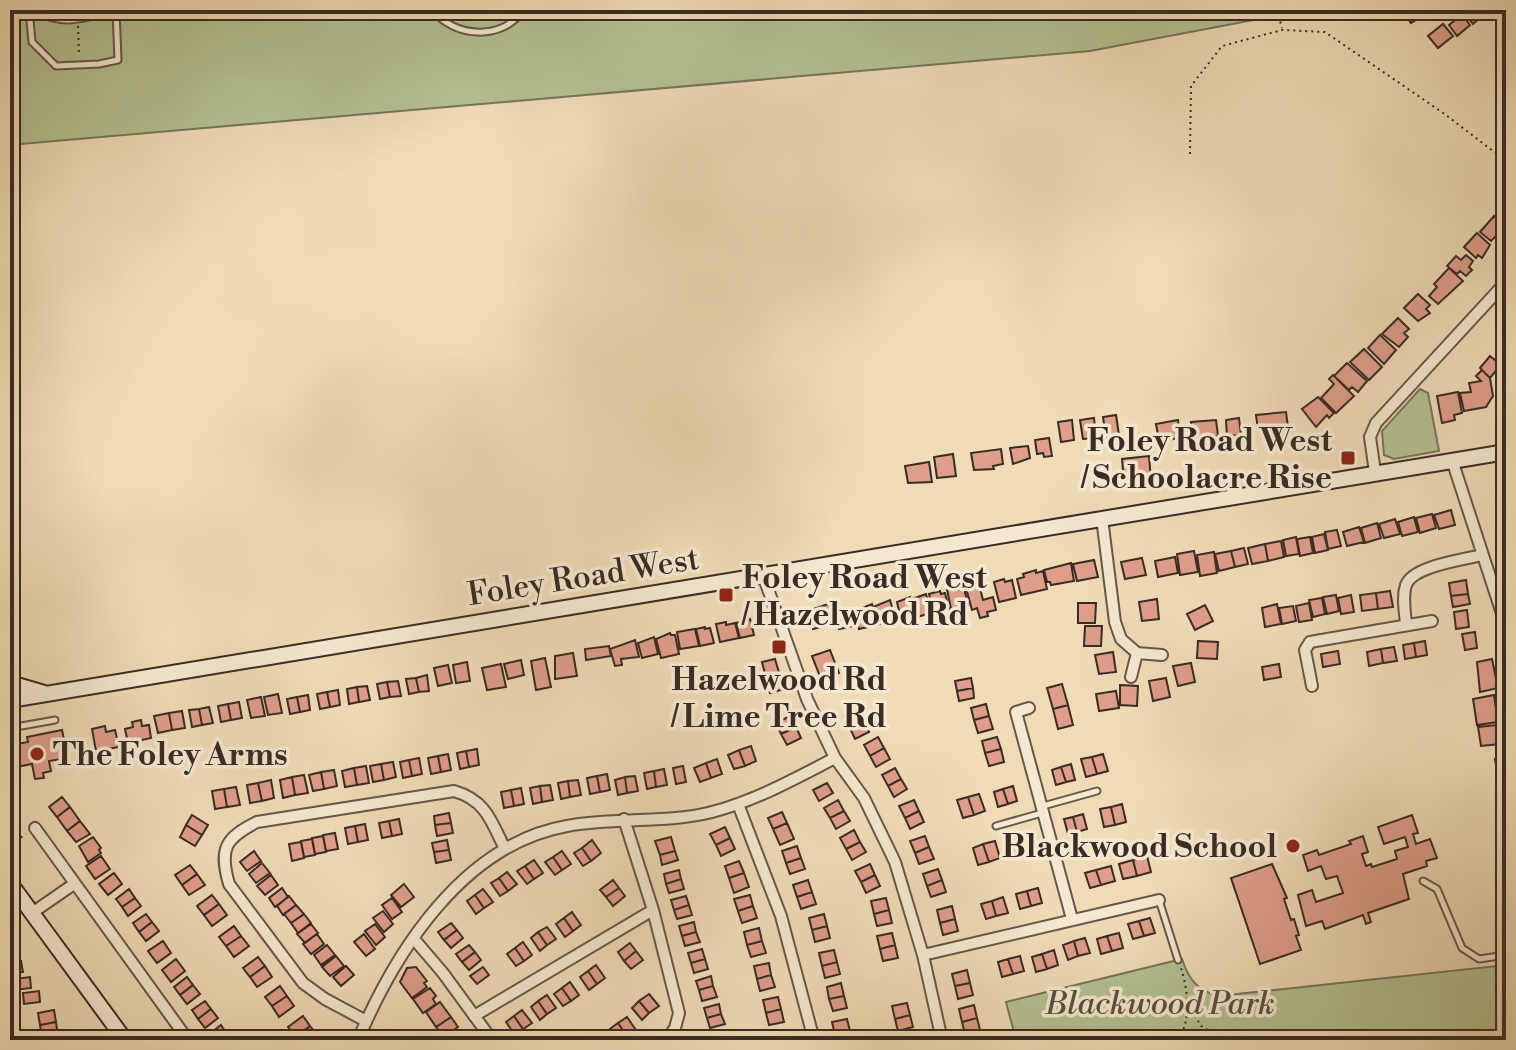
<svg xmlns="http://www.w3.org/2000/svg" width="1516" height="1050" font-family="'Libre Bodoni',serif">
<rect width="100%" height="100%" fill="#efdbb6"/>
<filter id="stains"><feTurbulence type="fractalNoise" baseFrequency=".0025" numOctaves="4"/><feColorMatrix values="0 0 0 0 .2 0 0 0 0 .09 0 0 0 0 .02 0 0 0 .5 -.17"/></filter>
<radialGradient id="worn" r=".72"><stop offset=".6" stop-color="#630" stop-opacity="0"/><stop offset="1" stop-color="#630" stop-opacity=".3"/></radialGradient>
<path fill="#b4c192" stroke="#76765c" stroke-width="2" d="M10,10H1284L1285,14L1090,51L10,145Z
M1420,389L1428,393L1439,451L1394,459L1384,455L1382,431Z
M1182,959C1189,980 1197,990 1218,996L1506,965V1040H1016L1006,1002Z"/>
<path fill="#df9e8a" stroke="#392b25" stroke-width="2" d="M1403,10H1421L1424,15L1411,23Z
M1468,10H1483L1485,13L1473,24L1464,13Z
M1462,15L1470,25L1457,36L1449,25Z
M1443,24L1453,36L1438,48L1428,36Z
M1494,216L1506,227L1502,232L1505,235L1499,241L1495,237L1491,241L1480,232Z
M1477,233L1490,245L1482,258L1478,255L1476,258L1464,247Z
M1466,255L1473,261L1469,267L1472,270L1466,276L1460,271L1457,274L1447,266L1456,256L1461,260Z
M1449,268L1463,281L1438,304L1429,296L1437,287L1434,284Z
M1418,294L1430,305L1426,309L1430,313L1418,321L1404,308Z
M1398,318L1409,329L1404,333L1408,337L1399,347L1382,334Z
M1380,335L1396,350L1384,364L1368,348Z
M1506,340V359L1497,350Z
M1364,349L1382,367L1369,380L1350,362Z
M1490,356L1501,365L1490,378L1480,368Z
M1347,363L1367,381L1358,392L1352,387L1349,390L1334,376Z
M1482,370L1490,378L1493,396L1486,407L1464,411L1460,393L1471,392L1469,383L1481,381L1476,376Z
M1333,375L1354,396L1336,413L1321,398L1334,384L1329,379Z
M1458,392L1462,413L1454,415L1455,420L1442,423L1437,396Z
M1318,397L1334,413L1329,418L1327,415L1316,427L1302,409Z
M1286,412L1288,427L1258,430L1256,415Z
M1116,415L1119,435L1106,437L1103,417Z
M1094,418L1096,438L1083,439L1080,420Z
M1239,418L1241,435L1227,436L1226,420Z
M1072,420L1074,440L1061,442L1058,422Z
M1178,420L1180,438L1159,441L1156,424Z
M1216,420L1218,436L1193,438L1191,422Z
M1049,438L1052,456L1044,457L1043,453L1037,454L1035,440Z
M1028,446L1030,458L1013,464L1010,448Z
M1001,449L1003,464L993,466L994,469L974,470L971,453Z
M953,454L956,476L937,478L934,457Z
M1149,456L1151,480L1124,483L1122,459Z
M929,462L932,482L908,483L905,466Z
M1506,497V531H1504L1499,499Z
M1451,510L1455,525L1439,529L1434,515Z
M1432,514L1436,528L1420,533L1416,518Z
M1414,517L1418,532L1402,536L1398,522Z
M1395,519L1400,534L1384,538L1379,524Z
M1377,523L1381,538L1365,543L1361,528Z
M1359,527L1364,542L1347,546L1343,532Z
M1337,530L1341,546L1328,549L1325,532Z
M1324,534L1328,550L1315,553L1312,537Z
M1296,537L1299,554L1286,556L1283,540Z
M1310,537L1313,553L1300,556L1297,539Z
M1281,541L1284,557L1268,561L1265,544Z
M1265,544L1268,561L1252,564L1248,548Z
M1244,548L1248,564L1235,567L1231,551Z
M1194,551L1198,572L1180,575L1177,554Z
M1231,551L1235,567L1219,571L1215,554Z
M1214,552L1217,573L1200,576L1197,555Z
M1175,557L1178,573L1158,577L1155,561Z
M1142,558L1146,575L1125,579L1121,562Z
M1094,560L1098,577L1077,581L1073,564Z
M1071,563L1074,581L1051,585L1050,582H1047L1044,570Z
M1036,570V573L1043,571L1047,589L1021,595L1017,579L1024,577L1023,574Z
M1004,579L1005,582L1012,580L1016,598L999,602L994,582Z
M1466,580L1468,594L1451,596L1449,583Z
M979,584L983,600L993,597L996,610L987,612L988,616L980,618L977,608L972,610L966,588Z
M956,587L957,590L964,588L968,605L951,609L947,589Z
M940,591L941,594L945,593L949,609L933,613L929,594Z
M1390,591L1393,607L1378,609L1376,593Z
M1376,593L1378,609L1362,611L1360,595Z
M926,594L931,613L917,617L912,599Z
M1468,594L1470,604L1453,607L1451,596Z
M1336,595L1339,611L1327,614L1323,597Z
M1351,595L1354,612L1341,614L1338,598Z
M910,597L914,612L900,615L897,602Z
M1322,598L1325,614L1313,617L1309,600Z
M1157,599L1159,619L1142,621L1139,602Z
M890,600L895,617L877,625L873,607Z
M831,603L836,623L813,629L808,611Z
M1078,603H1096L1095,623H1078Z
M1309,603L1312,620L1299,622L1296,606Z
M872,604L877,625L859,629L854,611Z
M1277,604L1281,624L1265,627L1262,608Z
M1205,605L1213,621L1195,630L1187,614Z
M1293,606L1296,621L1282,624L1279,608Z
M854,608L858,625L839,629L835,614Z
M1467,610L1469,627L1456,629L1454,612Z
M750,619L754,635L740,638L736,623Z
M726,622V625L735,623L739,638L720,642L716,624Z
M1085,626H1102L1101,646H1084Z
M705,627V629L710,628L714,643L700,646L696,629Z
M695,629L699,646L680,649L677,632Z
M1475,632L1477,648L1465,650L1462,634Z
M670,633L671,635H675L679,654L661,658L656,639Z
M654,637L658,654L642,658L638,643Z
M635,640L639,657L621,659L622,665L615,666L610,649Z
M1198,641L1218,642L1217,659L1197,658Z
M1425,641L1427,655L1416,657L1414,643Z
M1414,643L1416,657L1405,659L1403,645Z
M609,646L611,656L586,660L585,649Z
M1394,647L1397,661L1383,663L1381,649Z
M1381,649L1383,663L1369,666L1367,652Z
M830,650L839,673L821,679L812,656Z
M1338,651L1340,664L1323,667L1321,654Z
M1113,652L1116,672L1099,674L1095,655Z
M573,653L577,676L555,679V656Z
M545,658L551,687L536,690L531,661Z
M775,659L784,689L770,693L762,662Z
M1492,659L1498,688L1480,692L1477,662Z
M521,660L524,675L508,679L504,664Z
M467,662L470,681L456,683L453,665Z
M1191,663L1195,682L1178,686L1173,666Z
M501,664L506,687L487,690L482,668Z
M1279,664L1281,677L1264,680L1262,667Z
M448,665L452,683L438,686L434,668Z
M427,675L429,691L419,692L416,678Z
M416,678L419,692L409,694L406,679Z
M971,678L973,688L957,691L955,681Z
M1166,678L1170,697L1153,701L1149,681Z
M398,681L401,696L390,697L387,682Z
M387,682L390,697L380,699L377,684Z
M1062,684L1068,705L1053,709L1047,688Z
M1120,685L1138,686L1137,706L1120,705Z
M367,686L370,700L359,702L357,687Z
M357,687L359,702L349,704L347,689Z
M973,688L974,698L959,701L957,691Z
M338,690L340,705L330,707L327,692Z
M1116,691L1119,708L1099,711L1096,694Z
M327,692L330,707L320,709L317,694Z
M278,694L282,713L268,715L264,697Z
M308,695L310,710L300,712L297,697Z
M1494,695L1498,722L1477,725L1473,699Z
M261,697L265,716L251,718L247,700Z
M297,697L300,712L290,714L287,699Z
M239,702L242,718L231,720L228,704Z
M228,704L231,720L221,722L218,706Z
M986,704L989,716L974,720L971,708Z
M1068,705L1073,725L1058,729L1053,709Z
M209,707L213,723L202,725L199,709Z
M199,709L202,725L192,727L189,710Z
M858,709L864,721L850,728L844,716Z
M182,711L185,728L172,730L169,713Z
M169,713L172,730L158,733L154,716Z
M790,716L796,727L781,734L776,723Z
M989,716L993,729L978,733L974,720Z
M141,720L142,726L149,725L151,738L128,743L125,729L133,727L132,722Z
M864,721L869,732L855,739L850,728Z
M1497,725L1500,744L1481,746L1478,727Z
M105,726L106,732L115,730L119,747L96,751L92,729Z
M796,727L801,738L787,745L781,734Z
M62,730L66,749L60,750L62,759L49,761L51,771L43,773L44,778L35,779L32,764L16,767L11,745L28,742L27,737Z
M878,737L884,748L870,756L864,745Z
M997,737L1001,749L985,753L982,741Z
M751,746L756,761L745,766L739,750Z
M884,748L890,759L876,767L870,756Z
M477,749L479,765L469,767L466,751Z
M1001,749L1004,762L989,766L985,753Z
M739,750L745,766L734,769L728,755Z
M466,751L469,767L460,769L457,753Z
M448,754L451,770L441,772L438,756Z
M1103,754L1108,771L1097,774L1092,757Z
M438,756L441,772L431,774L428,758Z
M1092,757L1097,774L1086,777L1081,759Z
M1506,757V788L1500,789L1495,759Z
M419,758L422,774L412,776L409,760Z
M717,759L722,774L711,778L706,763Z
M409,760L412,776L403,778L400,762Z
M393,762L396,777L384,780L381,764Z
M706,763L711,778L700,782L694,768Z
M381,764L384,780L373,782L370,766Z
M1071,764L1075,780L1066,782L1061,767Z
M366,766L369,783L357,785L354,768Z
M683,766L686,782L676,784L673,768Z
M1061,767L1066,782L1056,785L1052,770Z
M354,768L357,785L345,787L342,771Z
M895,768L901,779L888,786L882,775Z
M664,769L667,785L656,787L654,771Z
M334,770L337,786L324,789L321,772Z
M654,771L656,787L647,789L644,773Z
M321,772L324,789L313,791L309,775Z
M607,774L610,790L600,792L597,776Z
M304,775L308,793L295,795L292,777Z
M597,776L600,792L590,794L587,778Z
M635,776L638,791L627,793L625,777Z
M292,777L295,795L283,798L280,780Z
M625,777L627,793L618,795L615,780Z
M901,779L907,789L894,797L888,786Z
M271,780L274,798L262,801L258,783Z
M578,780L581,795L570,797L568,781Z
M568,781L570,797L561,799L558,783Z
M258,783L262,801L250,803L247,785Z
M827,783L833,793L819,801L813,790Z
M550,785L553,800L542,802L540,786Z
M540,786L542,802L533,804L530,788Z
M1013,786L1017,801L1008,804L1003,789Z
M236,787L240,805L227,807L224,789Z
M521,788L524,804L514,806L511,790Z
M224,789L227,807L215,809L212,791Z
M1003,789L1008,804L998,807L994,792Z
M511,790L514,806L504,808L501,792Z
M979,794L985,811L974,815L968,797Z
M1506,794V815L1503,816L1499,795Z
M62,797L70,807L57,817L49,807Z
M968,797L974,815L963,818L957,800Z
M838,800L844,811L830,818L824,808Z
M914,800L919,811L905,818L899,806Z
M1122,804L1126,822L1115,825L1111,807Z
M70,807L80,821L67,831L57,817Z
M1111,807L1115,825L1104,827L1100,809Z
M844,811L850,821L836,829L830,818Z
M919,811L924,822L910,829L905,818Z
M782,812L787,823L773,829L768,818Z
M449,813L451,823L435,825L434,816Z
M1083,814L1087,829L1077,832L1073,817Z
M192,815L208,825L202,835L186,825Z
M1412,815L1418,833L1413,834L1416,844L1430,839L1437,858L1426,861L1427,866L1403,874L1409,899L1368,913L1371,922L1366,924L1363,915L1325,929L1322,921L1306,926L1298,895L1312,890L1316,902L1343,893L1337,876L1326,879L1321,866L1308,871L1303,855L1317,850L1319,855L1351,844L1349,841L1363,836L1368,852L1362,854L1366,866L1371,864L1372,867L1397,859L1395,851L1408,847L1405,837L1384,844L1378,827Z
M1073,817L1077,832L1068,834L1064,819Z
M399,819L402,834L392,836L389,821Z
M80,821L90,834L76,842L67,831Z
M389,821L392,836L382,838L379,823Z
M451,823L453,833L437,836L435,825Z
M787,823L794,839L780,845L773,829Z
M365,824L368,840L358,842L355,826Z
M186,825L202,835L195,846L180,837Z
M355,826L358,842L348,844L345,828Z
M725,827L730,838L716,845L710,834Z
M854,830L860,842L846,849L840,838Z
M335,833L338,849L326,851L323,835Z
M1027,833L1032,848L1022,851L1017,836Z
M323,836L326,852L315,854L312,838Z
M925,836L929,847L915,853L910,841Z
M1017,836L1022,851L1013,854L1008,839Z
M93,837L101,848L99,850L101,853L88,862L79,846Z
M671,837L675,851L660,855L655,841Z
M730,838L735,849L721,856L716,845Z
M312,839L315,855L304,857L301,841Z
M447,840L449,850L434,852L432,843Z
M592,840L601,853L591,861L582,848Z
M995,841L1000,858L989,862L983,844Z
M301,842L304,858L292,861L289,844Z
M860,842L866,852L852,860L846,849Z
M983,844L989,862L978,865L973,848Z
M797,846L801,858L786,863L782,851Z
M929,847L934,859L919,864L915,853Z
M582,848L591,861L583,866L574,853Z
M449,850L451,860L436,863L434,852Z
M254,851L261,861L247,871L240,862Z
M562,851L571,864L562,870L553,857Z
M675,851L678,860L662,865L660,855Z
M101,856L110,869L95,879L86,866Z
M1147,856L1151,872L1137,876L1133,860Z
M553,857L562,870L555,875L545,862Z
M801,858L805,869L790,874L786,863Z
M534,860L543,873L534,879L525,866Z
M1133,860L1137,876L1123,879L1119,864Z
M739,861L744,873L729,878L725,866Z
M262,863L270,873L256,883L249,874Z
M870,864L875,875L861,882L855,871Z
M1272,864L1287,898L1284,899L1291,920L1294,919L1299,935L1296,936L1301,950L1260,964L1231,878Z
M190,865L197,874L182,885L175,875Z
M525,866L534,879L527,884L517,871Z
M1111,866L1115,881L1101,885L1096,870Z
M938,869L942,880L927,886L923,874Z
M679,870L681,879L666,884L664,874Z
M1096,870L1101,885L1090,888L1085,873Z
M507,872L517,884L508,891L499,878Z
M114,873L122,884L108,895L99,884Z
M744,873L749,887L734,893L729,878Z
M197,874L205,885L189,895L182,885Z
M271,875L278,885L265,895L257,886Z
M875,875L880,886L866,893L861,882Z
M499,878L508,891L500,896L491,883Z
M681,879L684,889L669,893L666,884Z
M613,880L619,888L606,897L600,890Z
M808,880L812,892L797,897L793,885Z
M942,880L946,892L931,897L927,886Z
M404,884L414,897L401,907L391,895Z
M282,888L288,897L275,907L269,898Z
M619,888L625,896L613,906L606,897Z
M1038,888L1042,903L1031,906L1027,891Z
M129,889L135,898L122,907L116,899Z
M483,889L493,902L484,908L475,895Z
M1027,891L1031,906L1020,909L1016,894Z
M812,892L816,904L801,909L797,897Z
M212,895L219,904L204,915L197,906Z
M475,895L484,908L476,914L467,901Z
M750,895L753,906L738,911L734,899Z
M289,896L296,905L283,915L277,906Z
M686,896L689,905L674,910L671,900Z
M1003,897L1008,913L996,916L992,901Z
M135,898L141,906L128,916L122,907Z
M392,898L402,912L392,919L382,905Z
M886,898L889,910L874,914L871,901Z
M992,901L996,916L986,919L981,904Z
M219,904L227,915L212,926L204,915Z
M296,905L304,914L291,923L284,914Z
M689,905L692,915L677,919L674,910Z
M753,906L757,918L742,923L738,911Z
M952,906L955,919L940,923L937,910Z
M889,910L892,923L877,926L874,914Z
M383,911L393,924L384,932L373,918Z
M572,912L581,925L573,931L564,918Z
M146,914L152,922L139,932L133,923Z
M304,914L311,923L298,933L291,923Z
M824,914L827,926L812,930L809,918Z
M564,918L573,931L565,937L556,924Z
M1150,918L1155,933L1144,936L1139,921Z
M955,919L958,931L943,935L940,923Z
M1139,921L1144,936L1133,939L1128,924Z
M152,922L159,931L146,941L139,932Z
M694,922L696,932L682,936L679,926Z
M451,923L457,930L444,940L438,932Z
M311,924L318,933L305,943L297,934Z
M375,924L385,937L376,945L365,931Z
M234,926L241,936L226,946L219,937Z
M827,926L830,938L815,942L812,930Z
M547,927L556,939L547,945L538,932Z
M759,928L762,941L747,945L744,932Z
M457,930L463,938L451,948L444,940Z
M538,932L547,945L540,951L531,938Z
M696,932L700,942L685,946L682,936Z
M892,933L895,945L880,949L877,936Z
M1119,933L1123,948L1112,951L1107,936Z
M317,934L324,944L311,954L303,944Z
M364,934L375,949L366,956L354,942Z
M241,936L249,946L234,957L226,946Z
M1107,936L1112,951L1101,954L1097,939Z
M1085,938L1090,953L1078,956L1074,941Z
M163,941L171,953L157,963L148,951Z
M762,941L766,953L751,957L747,945Z
M1074,941L1078,956L1068,960L1063,945Z
M523,942L532,955L524,961L515,948Z
M630,943L636,951L624,961L618,952Z
M327,945L335,955L321,965L314,955Z
M469,945L475,952L462,962L456,954Z
M895,945L898,958L883,961L880,949Z
M515,948L524,961L516,966L507,954Z
M702,949L705,959L691,963L688,953Z
M834,950L837,962L822,966L819,953Z
M1054,950L1058,965L1047,969L1042,954Z
M636,951L643,960L631,969L624,961Z
M475,952L481,960L469,970L462,962Z
M1042,954L1047,969L1036,972L1032,957Z
M336,956L344,966L330,976L322,967Z
M1020,956L1024,971L1013,974L1008,959Z
M258,957L265,966L250,977L243,968Z
M176,959L185,971L171,982L162,970Z
M705,959L708,969L694,973L691,963Z
M1008,959L1013,974L1002,977L998,962Z
M21,961L23,972L10,974V963Z
M837,962L840,974L825,978L822,966Z
M769,963L771,975L757,979L754,966Z
M596,965L605,978L597,984L588,971Z
M265,966L272,977L257,987L250,977Z
M346,966L354,975L341,986L333,977Z
M416,967L427,981L424,983L427,987L412,998L400,982L407,968Z
M483,967L489,975L477,984L470,976Z
M967,970L970,983L955,986L952,974Z
M588,971L597,984L589,990L580,977Z
M771,975L775,987L760,991L757,979Z
M711,976L713,986L699,990L696,981Z
M30,977L31,988L15,990L14,979Z
M187,977L193,985L180,995L174,987Z
M570,982L579,995L571,1001L562,988Z
M841,983L844,996L829,999L827,987Z
M970,983L973,995L958,999L955,986Z
M193,985L200,994L187,1004L180,995Z
M280,986L287,996L272,1006L265,997Z
M713,986L717,997L702,1001L699,990Z
M430,988L436,996L433,999L436,1004L423,1013L413,999Z
M562,988L571,1001L563,1006L554,994Z
M39,991L40,1002L24,1004L23,993Z
M649,994L659,1006L649,1013L639,1001Z
M547,995L556,1008L547,1014L538,1001Z
M287,996L294,1006L279,1017L272,1006Z
M844,996L847,1008L833,1011L829,999Z
M778,997L781,1009L766,1013L763,1000Z
M205,1001L211,1009L198,1019L192,1010Z
M538,1001L547,1014L540,1020L531,1007Z
M639,1001L649,1013L642,1020L632,1008Z
M440,1002L451,1017L436,1027L426,1012Z
M907,1003L910,1015L895,1019L892,1006Z
M719,1004L721,1014L707,1018L704,1008Z
M974,1005L977,1018L962,1022L959,1009Z
M211,1009L218,1018L205,1028L198,1019Z
M781,1009L784,1022L769,1025L766,1013Z
M54,1010L56,1022L40,1025L38,1013Z
M522,1010L532,1023L523,1029L514,1016Z
M721,1014L725,1024L710,1028L707,1018Z
M910,1015L913,1027L898,1031L895,1019Z
M303,1016L310,1026L295,1037L288,1027Z
M514,1016L523,1029L515,1035L506,1022Z
M451,1017L458,1027L443,1037L436,1027Z
M627,1017L636,1030L627,1036L618,1023Z
M977,1018L980,1030L965,1034L962,1022Z
M847,1019L850,1031L835,1035L832,1022Z
M56,1022L58,1036L42,1039L40,1025Z
M618,1023L627,1036L622,1040H618L610,1029Z
M221,1025L227,1034L219,1040H212L208,1035Z
M310,1026L318,1036L312,1040H297L295,1037Z
M384,1030L391,1040H370Z
M606,1030L613,1040H600L597,1036Z
M850,1031L852,1040H836L835,1035Z
M788,1032L790,1040H774L773,1036Z"/>
<g fill="none" stroke-linecap="round" stroke-linejoin="round">
<defs>
<path id="lane" d="M29,10L32,42L56,66L99,64L118,60L116,10
M37,10C55,26 88,20 108,10
M433,10C454,38 503,41 523,10
M10,728L55,720
M1043,806L1097,791
M996,826L1042,813
M1423,881L1437,889L1462,948L1479,959L1506,955
M1159,900L1178,960"/>
<path id="street" d="M1452,460L1506,626
M1375,472L1370,437L1376,423L1506,282
M1102,518L1115,622L1121,639L1137,653L1162,655
M763,575L807,699L835,758L864,798L895,862L923,955L942,1040
M1406,624C1405,612 1402,597 1406,585C1413,566 1463,560 1482,555
M1131,677L1137,653
M1312,686L1305,650L1310,642L1432,621
M1029,708L1016,712L1072,919
M738,804L781,916L814,1040
M624,819L653,910L679,1013L675,1028L667,1040
M35,828L188,1040
M32,913L74,884
M414,939L443,973L492,1040
M923,955L1159,900
M474,1016L653,910
M366,1021L325,999L303,983L229,884C219,849 225,838 257,822L454,791C485,800 491,820 504,847
M358,1040C396,950 464,844 567,826C615,817 665,824 712,812C755,801 796,778 835,758"/>
<path id="secondary" d="M10,683L44,693
M10,700L1506,452
M10,883L125,1040"/>
</defs>
<use href="#lane" stroke="#665749" stroke-width="9"/>
<use href="#street" stroke="#665749" stroke-width="14"/>
<use href="#secondary" stroke="#392b25" stroke-width="18"/>
<path stroke="#392b25" stroke-width="2" stroke-dasharray="2 4" stroke-linecap="butt" d="M916,10L938,19L1021,10
M1277,10L1282,28
M78,26L79,56
M1190,154L1191,86L1222,46L1282,30L1325,32L1446,115L1506,161
M10,842H14L26,834
M1189,1005L1201,1026L1225,1040
M1178,1040C1192,1019 1188,991 1181,968"/>
<use href="#lane" stroke="#f5e8d0" stroke-width="5"/>
<use href="#street" stroke="#f5e8d0" stroke-width="10"/>
<use href="#secondary" stroke="#f5e8d0" stroke-width="14"/>
</g>
<g fill="#8f2418" stroke="#f5e8d0" stroke-width="3">
<rect x="1340" y="450" width="16" height="16" rx="4"/>
<rect x="718" y="587" width="16" height="16" rx="4"/>
<rect x="771" y="639" width="16" height="16" rx="4"/>
<circle cx="37" cy="754" r="8"/>
<circle cx="1293" cy="846" r="8"/>
</g>
<g text-anchor="middle" stroke-width="7" stroke-linejoin="round" paint-order="stroke">
<g font-size="32" font-weight="bold" fill="#392b25" stroke="#f5e8d0" text-anchor="end">
<text x="1332" y="451">Foley Road West<tspan x="1332" dy="37">/ Schoolacre Rise</tspan></text>
<text x="742" y="588" text-anchor="start">Foley Road West<tspan x="742" dy="37">/ Hazelwood Rd</tspan></text>
<text x="779" y="690" text-anchor="middle">Hazelwood Rd<tspan x="779" dy="37">/ Lime Tree Rd</tspan></text>
<text x="53" y="765" text-anchor="start">The Foley Arms</text>
<text x="1277" y="857">Blackwood School</text>
</g>
<g font-size="32" fill="#392b25" stroke="#f5e8d0">
<text transform="translate(583 576) rotate(-9)" y="11">Foley Road West</text>
</g>
<g font-size="32" font-style="italic" fill="#585040" stroke="#f5e8d0">
<text x="1160" y="1014">Blackwood Park</text>
</g>
</g>
<rect width="1516" height="1050" fill="none" stroke="#efdbb6" stroke-width="40"/>
<rect x="12" y="12" width="1492" height="1026" fill="none" stroke="#392b25" stroke-width="4"/>
<rect x="20" y="20" width="1476" height="1010" fill="none" stroke="#392b25" stroke-width="2"/>
<rect width="100%" height="100%" filter="url(#stains)"/>
<rect width="100%" height="100%" fill="url(#worn)"/>
</svg>
